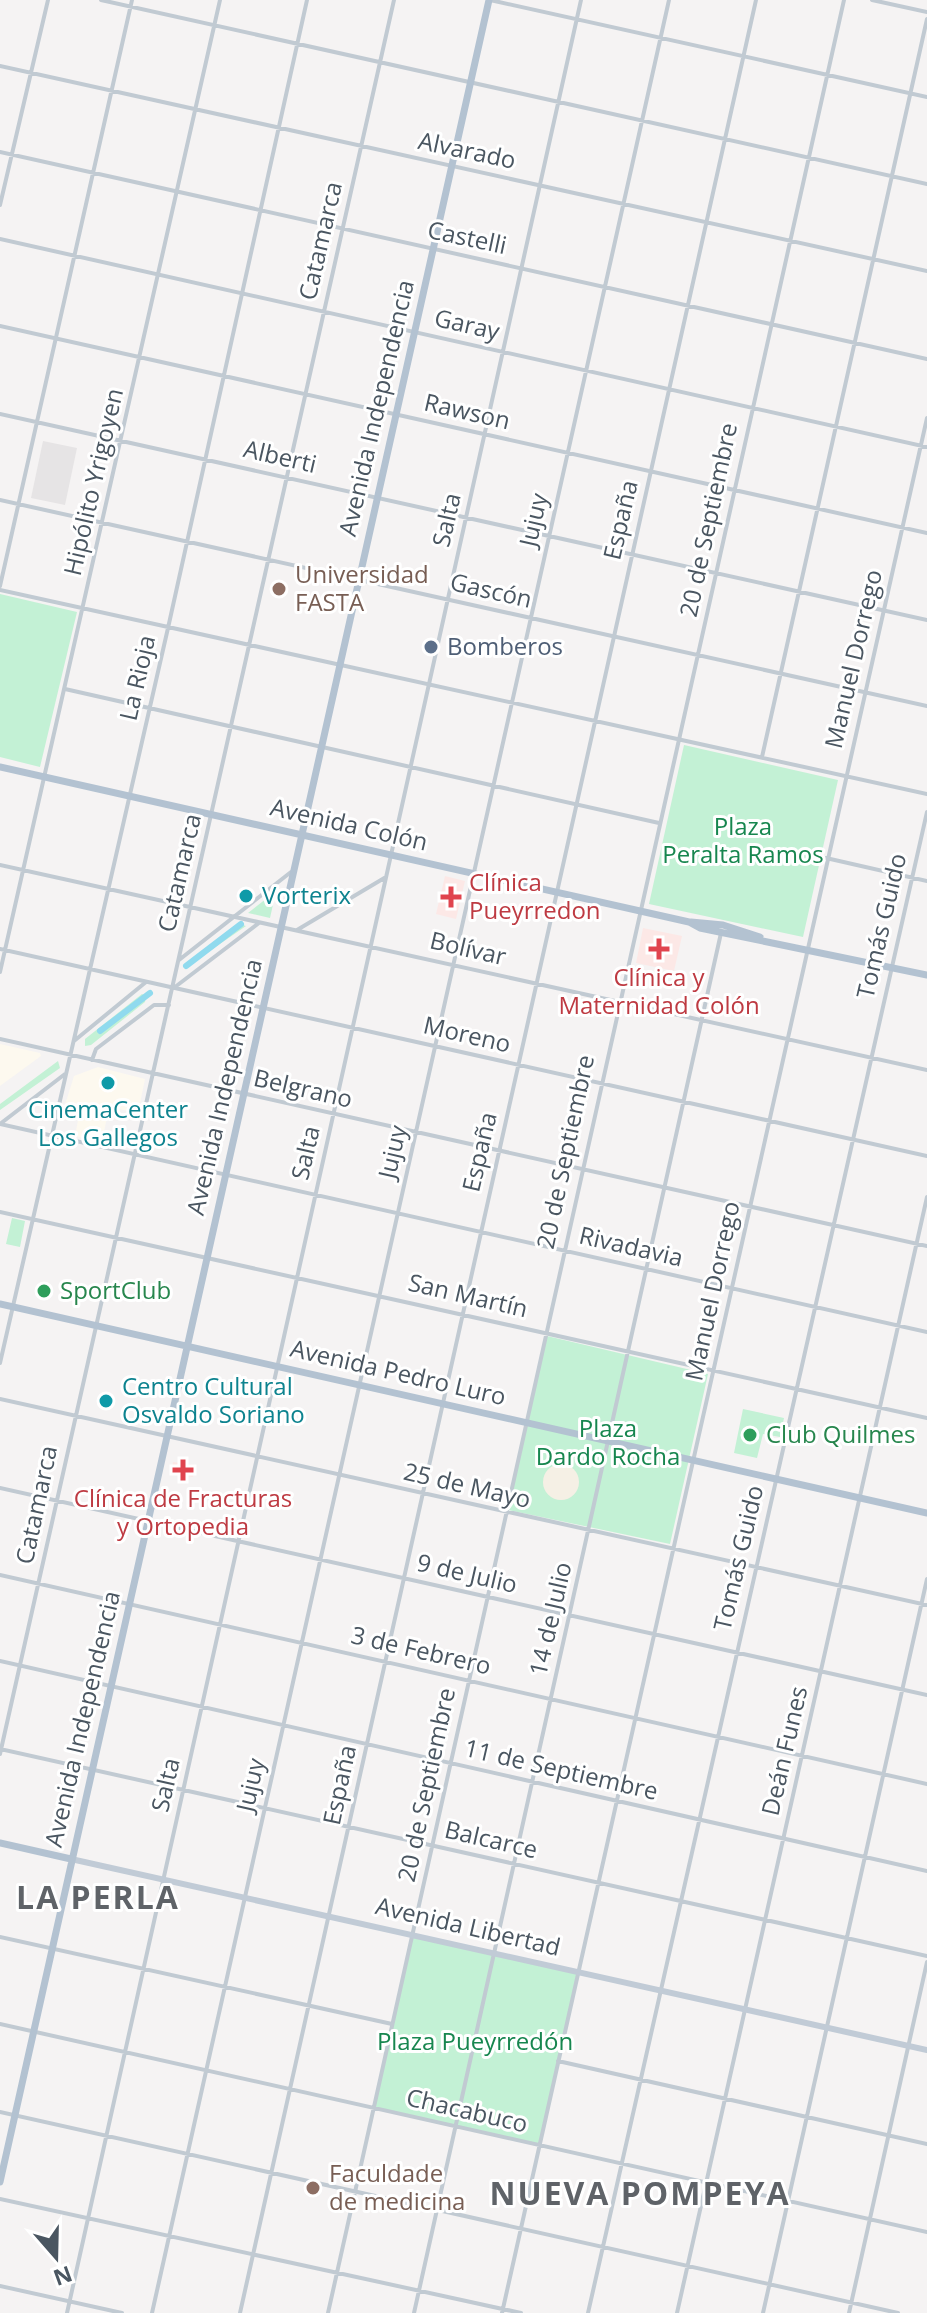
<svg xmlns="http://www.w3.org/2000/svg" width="927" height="2313" font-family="'Open Sans',sans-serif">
<rect width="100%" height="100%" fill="#f5f3f3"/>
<path fill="#fdf9ef" d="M0,1044L40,1053L41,1056L0,1086Z
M98,1067L145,1079L138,1113L109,1107L102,1142L75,1136L79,1115L63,1111L74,1076Z"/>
<path fill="#e6e4e5" d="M43,441L77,448L65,505L31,498Z"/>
<path fill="#fce8e6" d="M445,876L465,881L456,919L436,914Z
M643,928L682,936L674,971L636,963Z
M173,1462L195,1465L193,1477L171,1474Z"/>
<path fill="#c3f1d5" d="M0,594L77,612L40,767L0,757Z
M684,745L838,780L803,937L649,904Z
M276,891L270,918L248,913Z
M240,924L246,926L185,968L186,964Z
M142,994L146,996L145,1002L91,1045L85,1046V1039Z
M58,1061L60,1068L0,1110V1104Z
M12,1218L25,1221L20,1247L6,1244Z
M547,1336L708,1374L670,1544L508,1510Z
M743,1409L784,1418L780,1437L763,1434L757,1458L734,1453Z
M412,1935L577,1972L540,2145L373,2108Z"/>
<path fill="#f5f0e5" d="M543 1482a18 18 0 1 1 36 0a18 18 0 1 1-36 0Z"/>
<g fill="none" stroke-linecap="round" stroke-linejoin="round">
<path stroke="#90daee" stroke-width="6" d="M186,966L241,924
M100,1031L150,993"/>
<path stroke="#c1cad2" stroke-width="4" d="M101,0L927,184
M490,0L927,97
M872,0L927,12
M0,66L927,271
M0,152L927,359
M0,205L48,0
M0,239L927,447
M0,326L927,533
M0,414L927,620
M0,500L927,706
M0,586L132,0
M0,590L927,794
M65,689L659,823
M762,757L927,19
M826,858L927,881
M0,865L927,1070
M297,930L386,877
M0,949L927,1156
M179,960L291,872
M0,972L220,0
M175,987L259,923
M0,1039L927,1246
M74,1041L146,982
M92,1060L96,1049L154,1005H169
M0,1124L927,1332
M0,1124L65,1074
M0,1212L927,1418
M0,1363L168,628L307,0
M0,1399L927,1605
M0,1488L927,1695
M0,1575L927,1784
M0,1661L927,1871
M0,1749L927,1956
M0,1754L394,0
M0,1937L392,2024
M0,2024L927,2232
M558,2061L927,2144
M0,2112L898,2313
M0,2199L521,2313
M0,2286L122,2313
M67,2313L581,0
M152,2313L669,0
M240,2313L756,0
M328,2313L844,0
M414,2313L721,933
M502,2313L927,418
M588,2313L927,812
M677,2313L927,1197
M763,2313L927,1579
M849,2313L927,1962"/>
<path stroke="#c1cbd6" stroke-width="6" d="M71,1859L927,2050"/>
<path stroke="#b3c2d1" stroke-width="7" d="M0,767L689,922L700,928L927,975
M691,922L723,925L760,937
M0,1304L927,1513
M0,1843L71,1859
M0,2182L489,0"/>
</g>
<g fill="#8d6e63" stroke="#fff" stroke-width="3">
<circle cx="279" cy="589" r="8"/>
<circle cx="313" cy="2188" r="8"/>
</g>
<circle fill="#5c6f8a" stroke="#fff" stroke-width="3" cx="431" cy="647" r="8"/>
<g fill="#0f9aa8" stroke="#fff" stroke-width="3">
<circle cx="246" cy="896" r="8"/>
<circle cx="108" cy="1083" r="8"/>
<circle cx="106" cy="1401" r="8"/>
</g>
<g fill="#e0444e" stroke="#fff" stroke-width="3">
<path d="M447 885h8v8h8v8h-8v8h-8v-8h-8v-8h8z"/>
<path d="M655 937h8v8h8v8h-8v8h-8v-8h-8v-8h8z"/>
<path d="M179 1458h8v8h8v8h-8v8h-8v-8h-8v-8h8z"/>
</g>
<g fill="#2e9e5b" stroke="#fff" stroke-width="3">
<circle cx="44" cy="1291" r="8"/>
<circle cx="750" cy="1435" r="8"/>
</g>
<g text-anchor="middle" stroke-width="6" stroke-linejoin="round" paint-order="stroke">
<g font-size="24" fill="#4a5661" stroke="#fff">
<text transform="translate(467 151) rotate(12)" y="8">Alvarado</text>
<text transform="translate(467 238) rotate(12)" y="8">Castelli</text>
<text transform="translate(321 241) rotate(-77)" y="8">Catamarca</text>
<text transform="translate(467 325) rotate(13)" y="8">Garay</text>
<text transform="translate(377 408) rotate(-77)" y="8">Avenida Independencia</text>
<text transform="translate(467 412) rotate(13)" y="8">Rawson</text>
<text transform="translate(280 457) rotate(13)" y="8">Alberti</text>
<text transform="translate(94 482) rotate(-77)" y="8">Hipólito Yrigoyen</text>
<text transform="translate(447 520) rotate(-77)" y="8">Salta</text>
<text transform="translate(534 520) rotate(-77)" y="8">Jujuy</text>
<text transform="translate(621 520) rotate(-77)" y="8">España</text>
<text transform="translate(709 520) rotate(-78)" y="8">20 de Septiembre</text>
<text transform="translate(491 591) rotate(13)" y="8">Gascón</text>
<text transform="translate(854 659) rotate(-77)" y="8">Manuel Dorrego</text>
<text transform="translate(138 678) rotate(-77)" y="8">La Rioja</text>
<text transform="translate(349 825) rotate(13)" y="8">Avenida Colón</text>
<text transform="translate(180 873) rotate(-77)" y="8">Catamarca</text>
<text transform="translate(882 926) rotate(-77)" y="8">Tomás Guido</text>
<text transform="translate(468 949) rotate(13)" y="8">Bolívar</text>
<text transform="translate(467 1035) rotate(13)" y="8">Moreno</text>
<text transform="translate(225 1087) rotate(-77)" y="8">Avenida Independencia</text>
<text transform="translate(303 1089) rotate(13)" y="8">Belgrano</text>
<text transform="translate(393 1152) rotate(-77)" y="8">Jujuy</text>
<text transform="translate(480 1152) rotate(-77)" y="8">España</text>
<text transform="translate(566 1152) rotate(-78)" y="8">20 de Septiembre</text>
<text transform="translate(306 1153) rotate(-77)" y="8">Salta</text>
<text transform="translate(631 1247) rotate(13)" y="8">Rivadavia</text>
<text transform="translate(713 1291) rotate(-78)" y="8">Manuel Dorrego</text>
<text transform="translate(468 1296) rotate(13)" y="8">San Martín</text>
<text transform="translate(398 1373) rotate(13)" y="8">Avenida Pedro Luro</text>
<text transform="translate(467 1486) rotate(13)" y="8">25 de Mayo</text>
<text transform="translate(37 1505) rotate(-78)" y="8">Catamarca</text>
<text transform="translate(739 1558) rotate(-77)" y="8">Tomás Guido</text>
<text transform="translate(467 1574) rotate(13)" y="8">9 de Julio</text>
<text transform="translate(551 1619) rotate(-77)" y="8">14 de Julio</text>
<text transform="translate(421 1651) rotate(13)" y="8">3 de Febrero</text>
<text transform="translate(83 1719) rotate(-77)" y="8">Avenida Independencia</text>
<text transform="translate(785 1751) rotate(-77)" y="8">Deán Funes</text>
<text transform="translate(561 1770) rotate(13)" y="8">11 de Septiembre</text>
<text transform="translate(166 1785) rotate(-77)" y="8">Salta</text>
<text transform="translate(251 1785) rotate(-77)" y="8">Jujuy</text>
<text transform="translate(340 1785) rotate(-78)" y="8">España</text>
<text transform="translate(427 1785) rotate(-78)" y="8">20 de Septiembre</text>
<text transform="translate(491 1840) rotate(13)" y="8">Balcarce</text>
<text transform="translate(468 1927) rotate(13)" y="8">Avenida Libertad</text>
<text transform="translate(467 2111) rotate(13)" y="8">Chacabuco</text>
</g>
<g font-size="24" fill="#785e54" stroke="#fff" text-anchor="start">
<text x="295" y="583">Universidad<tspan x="295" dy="28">FASTA</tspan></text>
<text x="329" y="2182">Faculdade<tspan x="329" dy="28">de medicina</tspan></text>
</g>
<g font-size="24" fill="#4e5e75" stroke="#fff" text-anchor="start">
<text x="447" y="655">Bomberos</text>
</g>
<g font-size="24" fill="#17864f" stroke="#fff">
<text x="743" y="835">Plaza<tspan x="743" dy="28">Peralta Ramos</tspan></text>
<text x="608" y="1437">Plaza<tspan x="608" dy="28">Dardo Rocha</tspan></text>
<text x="475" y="2050">Plaza Pueyrredón</text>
</g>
<g font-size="24" fill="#be3a42" stroke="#fff">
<text x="469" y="891" text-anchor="start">Clínica<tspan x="469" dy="28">Pueyrredon</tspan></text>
<text x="659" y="986">Clínica y<tspan x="659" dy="28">Maternidad Colón</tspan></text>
<text x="183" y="1507">Clínica de Fracturas<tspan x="183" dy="28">y Ortopedia</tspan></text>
</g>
<g font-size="24" fill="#0d838f" stroke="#fff" text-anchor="start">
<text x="262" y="904">Vorterix</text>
<text x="108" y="1118" text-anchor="middle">CinemaCenter<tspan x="108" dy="28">Los Gallegos</tspan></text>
<text x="122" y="1395">Centro Cultural<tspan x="122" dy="28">Osvaldo Soriano</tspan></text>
</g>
<g font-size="24" fill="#27864d" stroke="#fff" text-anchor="start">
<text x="60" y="1299">SportClub</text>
<text x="766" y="1443">Club Quilmes</text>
</g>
<g font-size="32" font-weight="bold" letter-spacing="2" fill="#5f6368" stroke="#fff">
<text x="98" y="1909">LA PERLA</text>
<text x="640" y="2205">NUEVA POMPEYA</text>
</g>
</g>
<g transform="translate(56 2257) rotate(160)" stroke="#ffffff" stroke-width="6" paint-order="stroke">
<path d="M0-6L14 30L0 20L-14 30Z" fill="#4a5661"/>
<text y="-12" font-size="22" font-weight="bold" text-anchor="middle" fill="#4a5661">N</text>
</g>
</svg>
